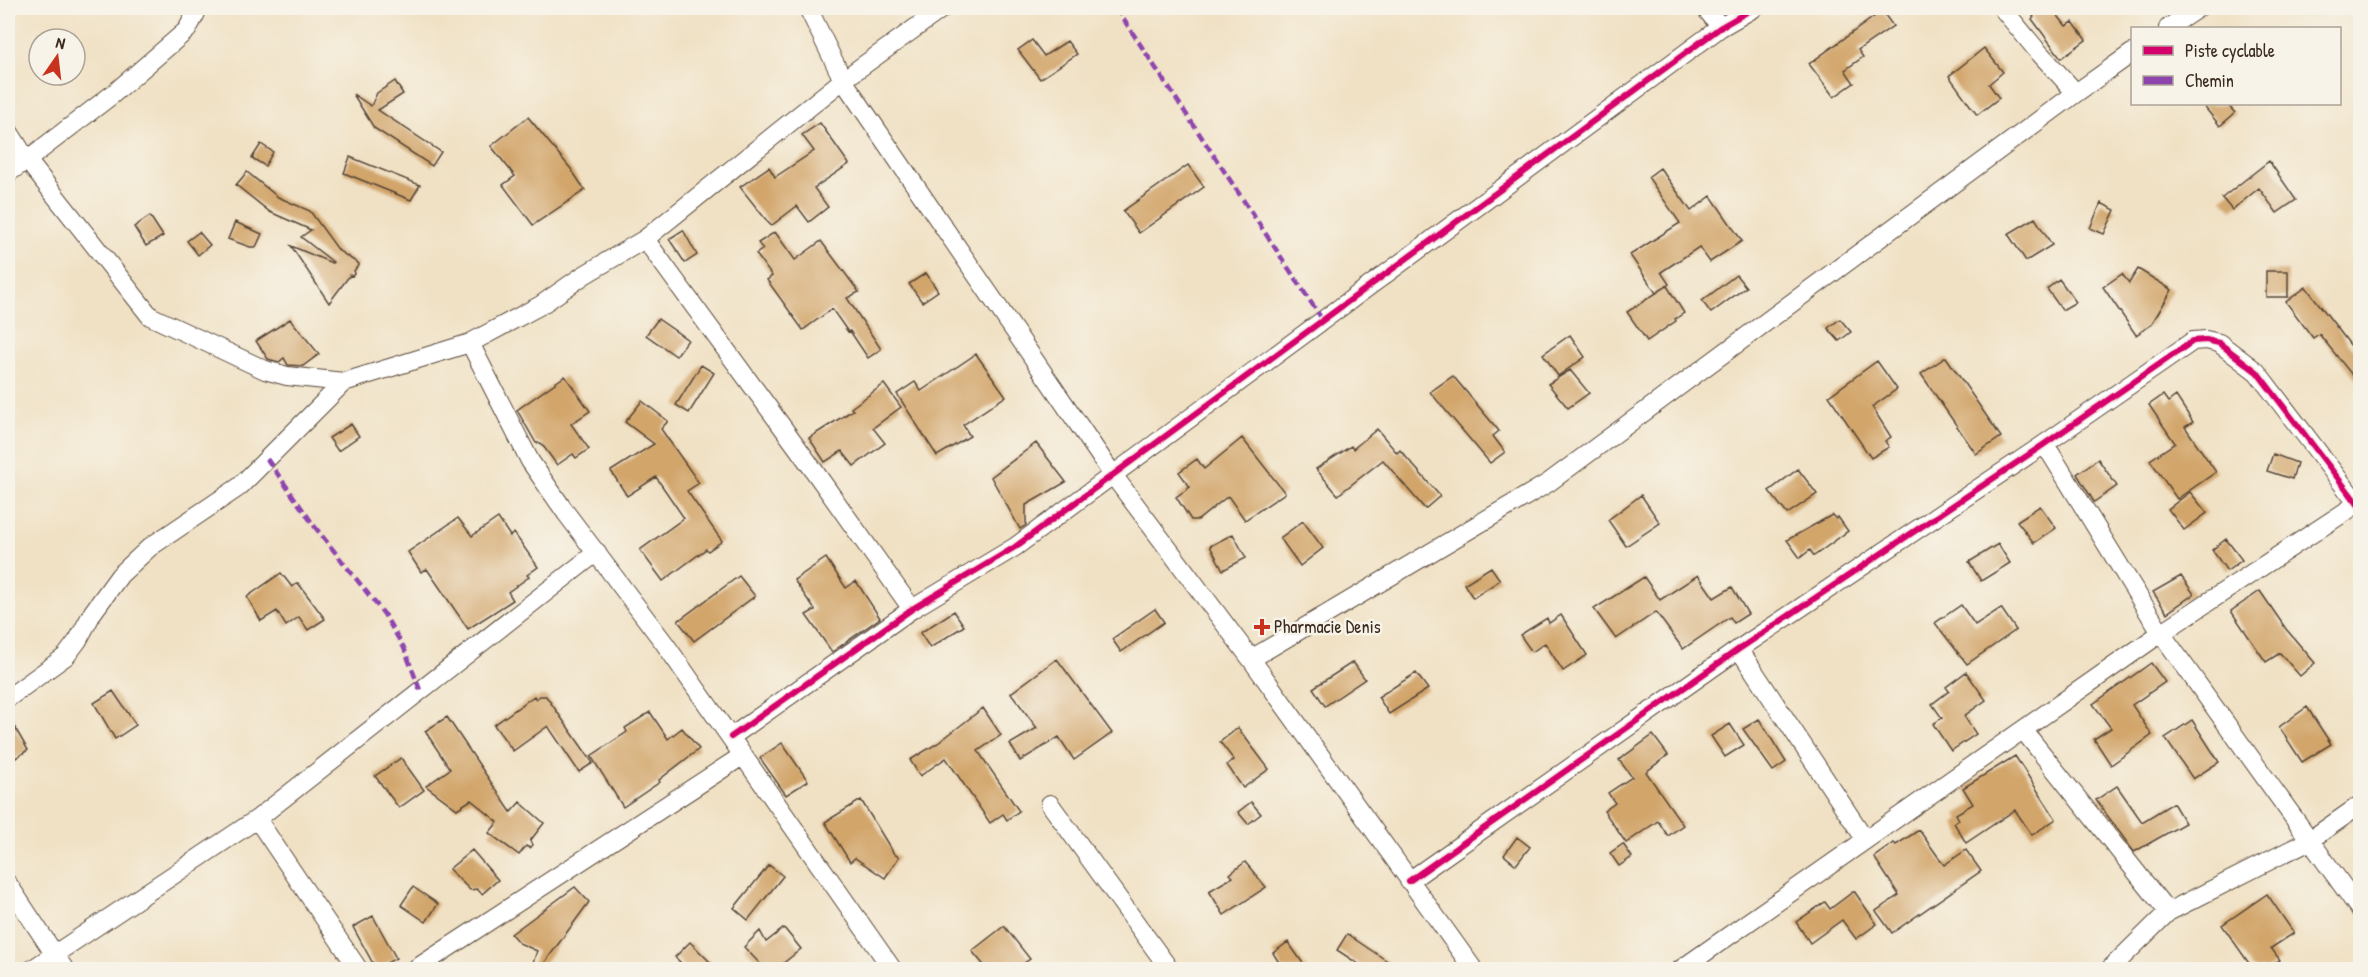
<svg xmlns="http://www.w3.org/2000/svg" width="2368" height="977" font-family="'Patrick Hand',sans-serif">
<rect width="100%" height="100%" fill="#f7f3e8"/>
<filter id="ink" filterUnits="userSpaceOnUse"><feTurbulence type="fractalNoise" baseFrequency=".0167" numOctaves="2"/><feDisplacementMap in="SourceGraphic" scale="12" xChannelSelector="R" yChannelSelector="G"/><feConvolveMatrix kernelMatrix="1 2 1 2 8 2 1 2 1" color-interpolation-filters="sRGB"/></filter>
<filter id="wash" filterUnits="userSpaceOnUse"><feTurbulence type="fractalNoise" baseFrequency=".008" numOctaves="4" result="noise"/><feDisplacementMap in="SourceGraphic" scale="24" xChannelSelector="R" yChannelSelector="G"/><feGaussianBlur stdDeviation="1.35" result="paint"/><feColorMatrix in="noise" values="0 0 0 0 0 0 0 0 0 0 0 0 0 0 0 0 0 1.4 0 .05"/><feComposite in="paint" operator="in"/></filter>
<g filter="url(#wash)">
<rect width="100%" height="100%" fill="#f0e1c4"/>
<g id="blocks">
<path fill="#d2a56b" d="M2026,8H2052L2066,26L2073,22L2086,40L2061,58L2032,19L2034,17Z
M1882,11L1893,26L1858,50L1863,57L1845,70L1854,83L1834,97L1809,64Z
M1032,40L1044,56L1067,41L1077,54L1040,79L1018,50Z
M1984,48L2003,72L1989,84L1999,98L1977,115L1949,76Z
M395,81L403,94L378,110L441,152L432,166L374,128L353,94L371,106L377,93Z
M2202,104H2227L2235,113L2220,126Z
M528,117L571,169L585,190L533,225L503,185L515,176L491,146Z
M820,123L849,164L814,188L828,207L809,222L797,206L771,226L740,187L769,167L775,177L814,151L802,135Z
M261,144L273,152L265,166L252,158Z
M350,157L420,185L411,200L344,173Z
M2269,161L2296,200L2277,213L2259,188L2232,210L2222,198Z
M1188,165L1204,187L1139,233L1123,211Z
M1660,168L1691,211L1711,196L1742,241L1710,262L1699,247L1661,272L1669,284L1656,293L1630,255L1680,223L1648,177Z
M247,172L278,197L310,211L339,251L359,264L354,271L355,273L352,276L350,275L329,303L291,246L332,263L333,262L301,237L311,230L270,212L236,185Z
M2101,203L2115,210L2104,234L2090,228Z
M150,216L163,236L146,246L134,227Z
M2035,218L2052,245L2026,261L2008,234Z
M235,222L262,234L256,247H250L228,239Z
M683,230L697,255L685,263L669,239Z
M199,232L210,245L198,255L187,241Z
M775,232L795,260L821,241L859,292L847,298L881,349L868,358L850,331L848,332L832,309L803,330L767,280L772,276L756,254L763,249L758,243Z
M2138,269L2172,290L2151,325L2136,335L2103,287L2122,274L2129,283Z
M2266,271H2288V297H2266Z
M926,273L938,291L922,302L909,284Z
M1736,275L1746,287L1711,313L1702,301Z
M2059,279L2076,302L2062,310L2047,289Z
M1667,286L1684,313L1675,319L1676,321L1647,341L1627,312Z
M2306,287L2361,359V386L2319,334L2313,338L2286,302Z
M290,319L319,354L303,366L288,365L284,358L279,362L268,359L256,341Z
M658,319L688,340L676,356L646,335Z
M1840,319L1851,332L1839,341L1828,328Z
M1570,335L1585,357L1558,376L1543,354Z
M976,354L1006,396L963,425L970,436L937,456L897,394L915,382L921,391Z
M1946,357L2001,437L1976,454L1921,374Z
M1877,361L1897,389L1872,407L1891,437L1885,441L1889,447L1871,458L1829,396Z
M701,365L714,373L689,413L676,405Z
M1570,370L1589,393L1568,408L1548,384Z
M565,376L590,411L571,424L589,449L576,458L573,454L557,465L541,443H536L517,410Z
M1453,376L1499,431L1493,436L1505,452L1490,463L1430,392Z
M884,384L901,407L873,428L885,443L854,466L842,451L825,462L809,438L853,410L851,408Z
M2163,395L2168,402L2176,396L2193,422L2185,427L2216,472L2177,499L2150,460L2175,443L2149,405Z
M642,401L668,421L661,429L699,483L687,491L722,541L708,551L706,549L663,581L640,550L684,518L656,477L627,496L611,471L654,444L625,422Z
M351,424L359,436L338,451L329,438Z
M1377,429L1397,453L1400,450L1440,496L1425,509L1383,460L1338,495L1316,469L1351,446L1353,449Z
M1242,438L1285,493L1245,520L1228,496L1198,520H1191L1176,497L1190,487L1179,472L1197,459L1204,469Z
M1036,443L1066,482L1026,505V525L1020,529L991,477Z
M2273,454L2297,463L2292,479L2267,471Z
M2098,459L2117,486L2094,502L2077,474Z
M1798,469L1817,494L1787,514L1769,491Z
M2190,492L2207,513L2184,530L2168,509Z
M1641,495L1660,523L1626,546L1608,520Z
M2040,506L2056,528L2034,543L2017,521Z
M1832,515L1836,519L1838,517L1848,531L1814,556L1810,550L1800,558L1787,540Z
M458,518L472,536L498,518L510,536L514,533L538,567L527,575L529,577L508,592L513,600L468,629L427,569L421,572L408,552Z
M1303,521L1323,548L1300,566L1280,538Z
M1233,534L1246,558L1223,570L1210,546Z
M2226,539L2242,560L2227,571L2212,550Z
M1998,544L2010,563L1981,581L1969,562Z
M826,558L846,588L856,581L880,618L832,652L806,615L815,610L794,580Z
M1491,567L1500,580L1473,598L1464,584Z
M281,573L292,587L298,583L325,619L308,630L299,617L286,626L277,611L261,621L247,597Z
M1698,575L1714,598L1732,587L1748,614L1734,623L1730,617L1683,649L1656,612L1616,639L1594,609L1644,577L1660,600Z
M739,576L755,596L694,641L678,621Z
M2181,576L2194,594L2167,613L2153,592Z
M2260,591L2286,629L2315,663L2300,676L2280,653L2266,662L2231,611Z
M1961,605L1975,625L2001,608L2016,630L1967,664L1935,623Z
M1155,609L1164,622L1121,652L1112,639Z
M954,611L964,626L930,648L920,633Z
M1561,615L1587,655L1563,671L1545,643L1532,652L1520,635L1547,618L1549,623Z
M1057,659L1112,733L1074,760L1059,737L1020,761L1010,744L1037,728L1011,693Z
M1353,662L1365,679L1325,706L1313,688Z
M2151,663L2165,682L2132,705L2152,735L2111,765L2094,739L2111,728L2093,704Z
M1966,672L1986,700L1964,716L1976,734L1951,751L1933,724L1942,718L1932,704L1949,691L1946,687Z
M1416,673L1428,689L1389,714L1378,697Z
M113,691L136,725L115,739L94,703Z
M534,696L536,699L540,696H546L593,763L579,772L548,726L513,751L494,725Z
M2307,707L2331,744L2302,762L2279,727Z
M983,708L1001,735L978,751L1019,811L1007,820L1003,814L990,823L946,758L920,776L910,760L938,743Z
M650,712L668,739L682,728L699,749L659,780L660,782L623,807L591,756L627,732L625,728Z
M8,716L28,750L8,763Z
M447,717L511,812L520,802L544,823L530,841L533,845L530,848L526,846L519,855L489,833L498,822L471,800L457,809L426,786L450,769L425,731Z
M1759,719L1786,762L1773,771L1743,729Z
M2192,720L2219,762L2193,779L2165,738Z
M1730,724L1744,745L1725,757L1711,736Z
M1238,728L1269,769L1243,788L1227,765L1234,760L1220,742Z
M1653,735L1668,755L1646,772L1683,825L1668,836L1658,821L1626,843L1604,811L1615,803L1608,793L1632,777L1619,760Z
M782,743L808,781L786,795L760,758Z
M2015,756L2056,819L2032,835L2015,810L1966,843L1954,823L1959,820L1956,814L1973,804L1963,788Z
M401,758L424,790L399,808L375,776Z
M2117,786L2142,822L2173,803L2185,823L2134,852L2096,800Z
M861,800L894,854L899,857L885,878L855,858L850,862L825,822Z
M1251,802L1261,814L1248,824L1238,812Z
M1919,830L1944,865L1966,850L1981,871L1892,933L1876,911L1899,895L1874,857L1894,843L1896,845Z
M1517,837L1530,847L1516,865L1504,855Z
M1623,844L1632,857L1619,866L1610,853Z
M472,850L498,880L482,894L477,889L470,890L449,869Z
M1245,862L1266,887L1224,915L1209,891L1233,877L1230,874Z
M769,865L783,876L748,920L734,908Z
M413,887L438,904L426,922L401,905Z
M575,887L589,902L540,969H531L537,951L519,943L511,934Z
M1854,891L1877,924L1856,939L1842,920L1810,943L1796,922L1825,902L1830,909Z
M2267,894L2294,933L2271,948L2280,960L2265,969H2253L2222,925Z
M373,916L396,958L376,969L353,927Z
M1004,926L1030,959L1015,969H987L972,951Z
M784,928L801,949L776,969H765L744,947L760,931L766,942Z
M1347,934L1399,969H1366L1337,950Z
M690,942L717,969H687L675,957Z
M1288,942L1307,969H1283L1273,953Z"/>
</g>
</g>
<g filter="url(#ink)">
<use href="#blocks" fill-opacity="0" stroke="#564537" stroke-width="1.5"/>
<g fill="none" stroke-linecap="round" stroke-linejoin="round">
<defs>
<path id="minor" d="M808,8L843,80L1113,475L1251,659L1474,970
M1705,8L1721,27
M2002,8L2035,48L2076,93
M2168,28L2198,8
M8,130L27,160L113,94L187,30L196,13V8
M8,173L27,160L150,316L265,370L287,376L344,382L470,343L541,305L584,275L645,239L843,80L943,8
M645,239L805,458L912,609
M470,343L530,461L566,513L665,644L893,970
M2043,445L2051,454L2161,633L2360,910
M1739,649L1865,839
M1251,659L1548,483L2076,93L2132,53
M8,698L66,656L78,640L93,612L120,575L150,547L239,487L344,382
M2024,731L2168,912
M731,737L912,609L1015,547L1721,27L1754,8
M1050,804L1170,970
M257,819L359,970
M1409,881L1739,649L2043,445L2193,341L2206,340L2219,343L2257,372L2360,507
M8,884L65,970
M31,970L257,819L597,552
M414,970L742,756
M1680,970L2161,633L2357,504
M2109,970L2168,912L2310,840L2360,805"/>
</defs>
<use href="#minor" stroke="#564537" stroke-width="20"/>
<use href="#minor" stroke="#fff" stroke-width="18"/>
<path stroke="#8e44ad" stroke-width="4.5" stroke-dasharray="9 4.5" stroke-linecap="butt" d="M1116,8L1324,322
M267,459L315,527L384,614L404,648L420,690"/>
<defs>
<path id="cycleway" d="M731,737L912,609L1015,547L1721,27L1754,8
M1409,881L1739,649L2043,445L2193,341L2206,340L2219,343L2257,372L2360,507"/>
</defs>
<use href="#cycleway" stroke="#f7f3e8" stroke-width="10"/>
<use href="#cycleway" stroke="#d6006c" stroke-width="6"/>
</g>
</g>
<path fill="#c8321e" stroke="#f7f3e8" stroke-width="2" d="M1259 618h6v6h6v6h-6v6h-6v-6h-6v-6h6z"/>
<g text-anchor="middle" stroke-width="5" stroke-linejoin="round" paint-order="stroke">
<g font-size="18" fill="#3b2a1e" stroke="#f7f3e8" text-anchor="start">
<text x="1274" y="633">Pharmacie Denis</text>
</g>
</g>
<rect width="2368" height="977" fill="none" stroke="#f7f3e8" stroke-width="30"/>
<rect x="2131" y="27" width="210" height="78" fill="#f7f3e8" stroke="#aca397" stroke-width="1.5"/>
<rect x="2143" y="46" width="30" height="9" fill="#d6006c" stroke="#aca397" stroke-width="1.5"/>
<text x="2185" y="57" font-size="18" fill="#3b2a1e">Piste cyclable</text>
<rect x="2143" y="76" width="30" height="9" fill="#8e44ad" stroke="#aca397" stroke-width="1.5"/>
<text x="2185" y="87" font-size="18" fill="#3b2a1e">Chemin</text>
<g transform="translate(57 57) rotate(14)"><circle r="28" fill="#f7f3e8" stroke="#aca397" stroke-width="1.5"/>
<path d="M0-4.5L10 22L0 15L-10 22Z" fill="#c8321e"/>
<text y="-9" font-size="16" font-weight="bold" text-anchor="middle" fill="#3b2a1e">N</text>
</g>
</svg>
